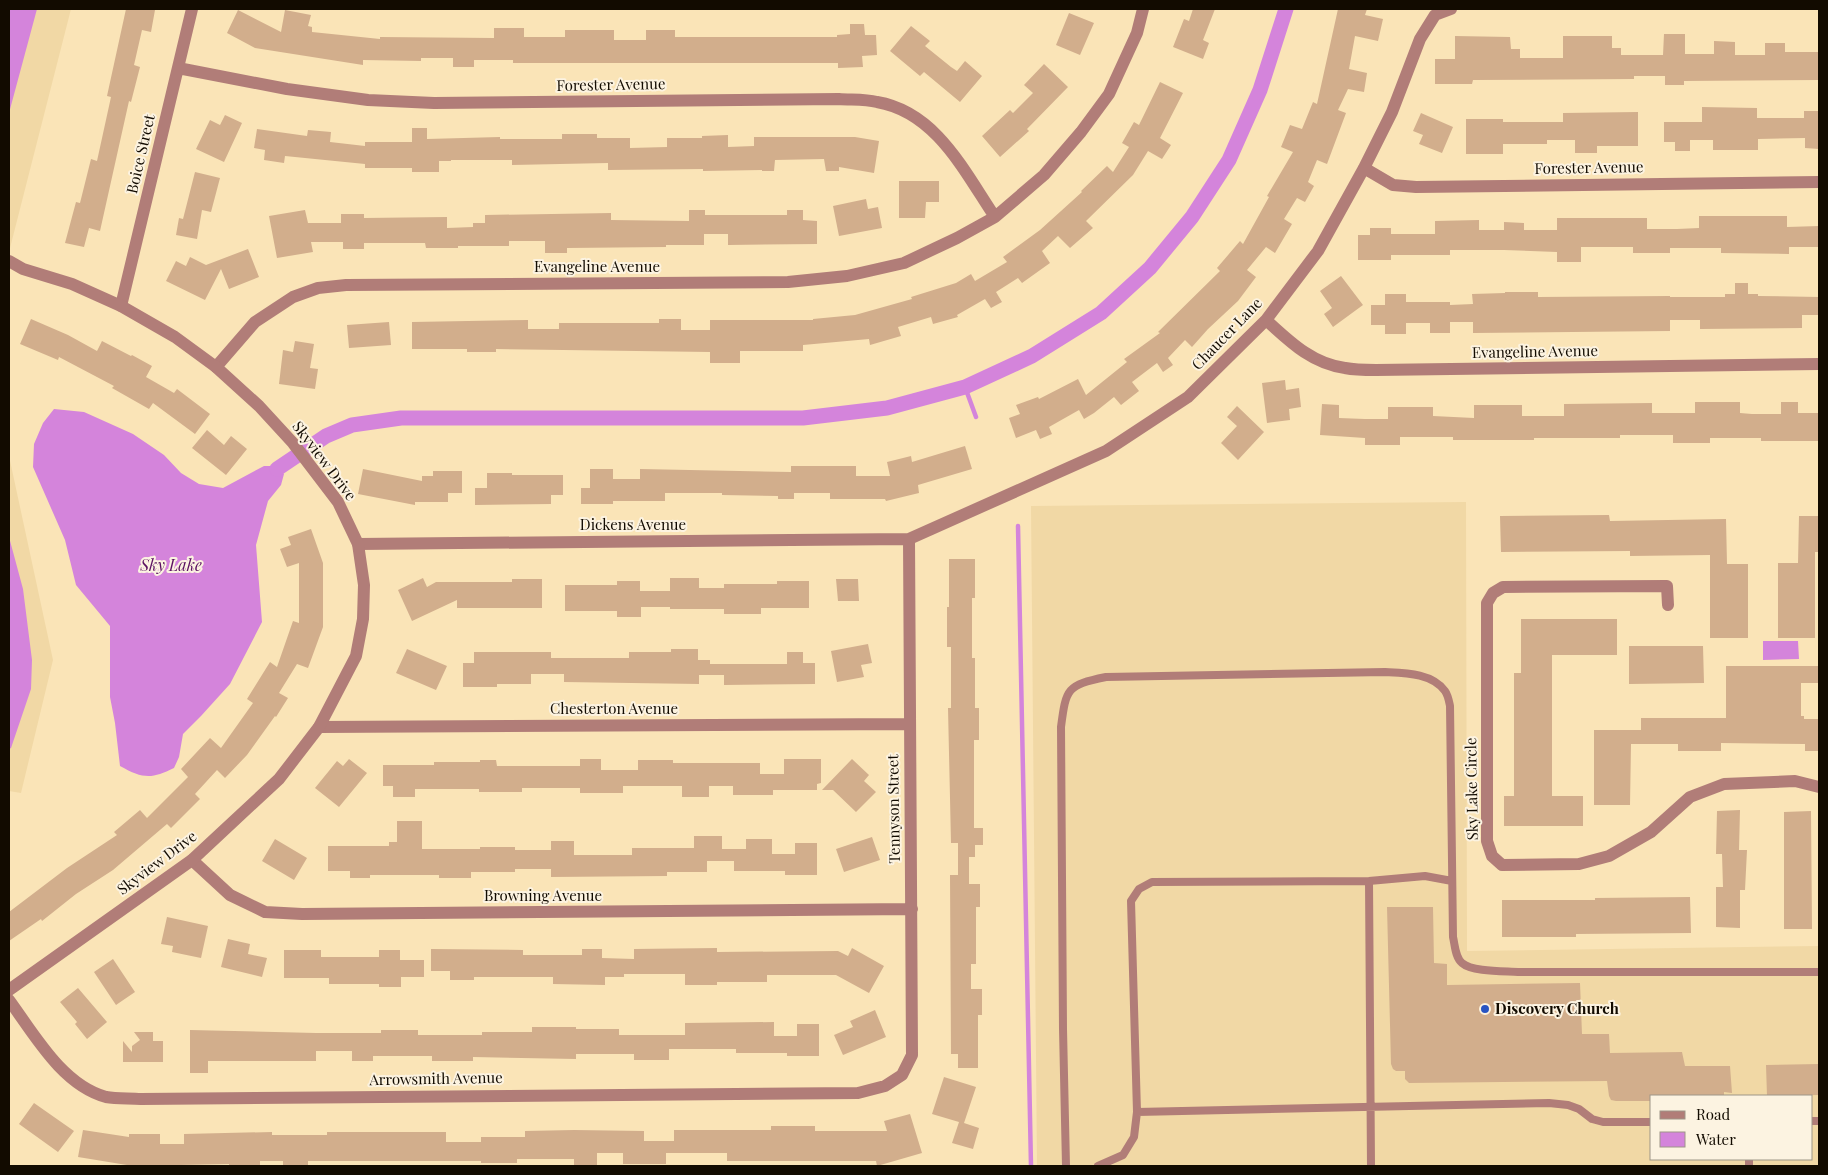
<svg xmlns="http://www.w3.org/2000/svg" width="1828" height="1175" font-family="'Playfair Display',serif">
<rect width="100%" height="100%" fill="#fae4b7"/>
<path fill="#f1d8a5" fill-rule="evenodd" d="M9,9H71L9,252Z
M9,456L53,660L21,793L9,791Z
M1466,502L1467,951L1819,946V1166H1037L1031,506ZM1652,1096H1812V1159H1652Z"/>
<path fill="#d484db" d="M9,9H37L9,113Z
M54,409L84,412L133,434L164,455L181,473L199,484L223,488L264,466H275L284,474L281,485L268,501L256,545L262,622L230,684L201,716L183,734L179,757L174,768C152,779 143,779 120,766L115,723L110,697V626L76,585L65,540L33,467L34,444L43,423Z
M9,537L23,589L32,660L31,689L11,748L9,749Z
M1763,641H1798L1799,659L1763,660Z"/>
<g fill="none" stroke-linecap="round" stroke-linejoin="round">
<path stroke="#d484db" stroke-width="4.5" d="M965,387L976,417
M1018,526L1031,1166"/>
<path stroke="#d484db" stroke-width="15" d="M277,469L326,436L352,425L401,418H803L887,408L965,387L1032,356L1101,313L1150,268L1192,217L1229,160L1260,90L1286,9"/>
</g>
<path fill="#d2ae8c" d="M126,9L155,10L151,32L142,30L134,65L140,67L131,102L129,101L100,231L89,228L84,247L65,243L76,202L80,203L91,159L97,161L111,97L107,96Z
M1193,9H1215L1203,40L1209,43L1203,59L1173,47L1184,19L1189,21Z
M1338,9H1367L1365,15L1383,19L1378,41L1355,36L1349,69L1367,73L1364,92L1348,89L1338,110L1346,113L1327,164L1317,160L1308,182L1314,186L1305,202L1297,198L1284,219L1292,224L1275,253L1266,247L1247,270L1256,277L1238,301L1208,329L1192,347L1185,340L1168,358L1173,365L1163,372L1157,363L1132,382L1139,391L1121,405L1114,397L1094,413L1084,419L1079,410L1049,427L1052,434L1040,439L1036,430L1016,438L1009,418L1020,414L1016,405L1038,397L1039,399L1078,379L1086,395L1127,362L1124,359L1160,333L1158,332L1220,271L1217,268L1240,241L1243,244L1269,197L1267,196L1293,152L1281,147L1290,125L1302,129L1313,102L1317,104Z
M238,10L281,32L285,10L311,15L308,26L312,27V32L380,39V37L494,38V28H524V37H565V30H614V40H646V30H675V37H837V35L850,34V24H864L865,35H876L877,55L862,56L863,67L838,68V63H513V60H474V67H453V58H421V61L363,60V65L255,48L227,33Z
M1069,13L1094,23L1080,55L1056,45Z
M911,26L930,41L925,46L951,67L957,71L965,61L982,76L960,102L924,72L920,76L890,51Z
M1664,34H1685V54H1714V41L1735,42V55H1765V43H1785V52H1819V80L1684,81V85H1665V76H1634V79L1473,80L1472,84H1435V59H1455V36L1510,37L1511,49H1520V58H1563V36H1612V48H1621V55H1663Z
M1044,64L1068,87L1027,129L1029,131L1000,157L982,136L1010,110L1013,113L1033,93L1024,85Z
M1160,82L1183,93L1160,138L1171,145L1162,159L1148,151L1133,175L1086,221L1093,228L1070,248L1058,236L1042,251L1050,263L1022,283L1018,278L996,292L1002,302L991,308L985,299L957,315L958,317L933,324L931,317L898,327L901,336L870,345L869,339L803,345V351H740V363H710V352L496,349V352H467V349H412V322L528,320V329H559V323H659V319H681V330H710V320H813V319L855,315L912,299L911,297L956,283L971,274L975,281L1007,262L1003,257L1040,230L1082,192L1081,191L1107,166L1113,172L1129,147L1122,143L1134,122L1139,125Z
M1702,107L1757,108V118H1804V111H1819V149L1805,148V138L1758,139V150H1713V140H1690V151H1675V142H1664V122H1702Z
M1638,112V146H1597V153H1575V140H1547V144H1503V154H1466V119H1503V122H1563V113Z
M1421,113L1453,127L1442,153L1419,144L1423,135L1413,131Z
M225,115L242,123L224,162L196,149L210,120L220,125Z
M412,128H427V139L500,137V139H562V134H597V138H630V148L667,147V138H702V136L728,135V147L754,146V137H855L879,141L874,173L839,167V171H826L824,159L775,160L774,171H762V170L703,171V169L608,170V163L512,165V160H451V161H439V172H412V168H365V164L285,156L284,163L264,160L265,150L254,148L257,129L307,136L308,130L331,132L330,142L365,146V142H412Z
M195,172L220,178L211,212L202,210L197,239L176,235L179,218L183,219Z
M899,181H939V202H926L925,218H899Z
M866,199L868,209L878,207L882,228L839,236L833,206Z
M305,210L308,223H341V214H364V218L447,217V228L473,227V223H485V215L611,213V220L689,221V210H705V215H787V210H803V220L817,221V244L728,245V234H704V245H666V247L567,248V253H545V241H509V246H458V248H426L425,243H364V249H343V242H311L313,252L277,258L269,216Z
M1699,216H1787V227L1819,226V247H1789V254L1721,253V248H1670V253H1633V247H1581V262H1557V252L1504,250H1450V255H1391V260H1358V235H1370V228H1391V234H1435V221L1479,220V230H1504V222L1524,223V230H1557V218H1647V229H1677L1699,228Z
M248,249L259,277L229,289L221,269L205,300L166,281L176,261L186,266L190,257L206,265Z
M1341,276L1363,305L1333,327L1324,314L1332,308L1320,291Z
M1735,283H1748V294H1758V296L1819,297V315H1802V328L1700,329V320H1670V331L1473,333V322H1450V333H1430V323H1406V334H1385V325H1371V305H1385V294H1406V302H1450V305L1473,304L1472,294L1505,293V292H1538V297L1670,296V297H1725V294H1735Z
M31,319L68,335L97,351L102,341L131,356L132,355L152,366L146,377L174,393L177,389L210,414L195,434L153,403L149,409L112,388L114,386L59,357L58,360L20,344Z
M389,322L391,345L349,348L347,325Z
M295,341L314,344L310,368L318,369L315,389L279,384L283,350L293,352Z
M1285,380L1286,390L1299,388L1301,407L1289,409L1290,420L1267,423L1262,383Z
M1695,402H1740V413L1752,414H1781V402H1798V413H1819V441H1761V438H1710V443H1673V435H1620V438H1534V440H1453V437H1400V445H1365V438L1320,435L1322,404L1339,405V418L1365,419H1388V407H1433V416L1474,418V405H1522V416H1564V404L1652,403V413H1695Z
M1237,406L1264,432L1238,460L1221,443L1237,426L1227,417Z
M207,430L224,445L231,436L247,449L226,475L192,448Z
M965,446L972,469L918,485L919,493L886,501L885,499H830V493H794V499H778V496L722,495V493H665V501H613V504H581V488H590V469H613V479H640V469L791,472V466H856V476H890L887,462L911,456L912,462Z
M363,469L422,481V476H433V471H462V493H448V502H415V505L358,494Z
M487,473H512V475H563V495H551V504L475,505V488H487Z
M1609,515L1610,521L1726,519L1727,564H1748V638H1710V555L1630,556V551L1501,552L1500,516Z
M1799,516H1819V552H1815V638H1778V563H1798Z
M311,529L323,563V627L308,668L297,664L279,693L288,698L276,717L275,716L247,755L225,778L217,770L195,794L200,799L171,828L167,824L113,870L76,894L42,921L41,919L9,941V912L67,868L117,835L114,832L140,810L147,818L188,777L181,769L210,738L221,748L253,703L247,699L270,662L277,667L293,621L299,623V563L287,567L280,549L291,545L288,537Z
M949,559H975V598H972V658H975V708H979V740H974V828H983V845H975V857H969V884H980V907H976V964H971V989H982V1015H978V1068H958V1054H951L950,875H958V843H951L948,708H951V647H947V607H949Z
M423,578L427,587L436,582H512V579H542V608H457V600L412,621L398,590Z
M670,578H699V588H724V584H777V581H809V608H761V614H724V609H670V607H641V617H617V611H565V585H617V581H640V591H670Z
M836,579H858L859,601H838Z
M1521,619H1617V655H1552V796H1583V826H1504V796H1514V673H1521Z
M868,644L872,663L861,665L864,677L837,682L831,651Z
M1629,646H1703L1704,683L1629,684Z
M407,649L447,666L436,690L396,673Z
M671,649H698V660H710V664H787V652H803V663H815V684L724,685V675H699V684L564,682V674H531V684H497V687H463V663H474V652H551V658H629V652H671Z
M1726,666H1819V683H1801V716H1804V719H1819V751H1805V744L1721,743V751H1678V744H1631L1630,805H1594V730H1641V718H1726Z
M349,759L367,773L339,807L315,788L337,761L343,766Z
M580,759H601V770H638V760H673V763H760V774H784V759H821V783L817,784V790H773V795H733V786H709V797H682V786H623V793H580V788H522V792H479V789H415V797H393V786H383V765H434V762H480V760H496L497,766H580Z
M852,759L869,775L864,781L876,792L856,812L833,790H822Z
M1740,810L1739,850H1747L1745,890H1740V928L1716,927V887H1723L1722,854H1716L1717,811Z
M1811,811L1812,929H1784V812Z
M397,821H422V849H480V847H515V850H551V841H574V855H632V848H694V836H722V849H746V839H772V854H795V843H817V875H785V871H734V861H707V872H667V876L551,877V869H515V872H471V878H439V875H370V878H350V871H328V846H389V842H397Z
M872,837L880,860L844,872L836,849Z
M275,839L307,858L294,880L262,861Z
M1690,897L1691,933L1576,934V937H1502V900H1595V898Z
M1387,907H1433L1434,963L1447,964V985L1580,983L1582,1034H1609L1610,1053L1682,1052L1685,1066H1730L1732,1093L1724,1092V1096H1652V1101H1616L1611,1100L1609,1096L1607,1081L1409,1083L1405,1079V1071H1396L1393,1069L1391,1064Z
M167,917L208,926L201,958L172,952L173,946L161,944Z
M228,939L250,944L248,954L267,958L262,977L221,967Z
M717,948V952L838,951L848,956L852,948L884,966L869,993L836,975H767V982H717V985H685V974H624V977H605V985L553,984V977H474V980H450V971H431V949L523,950V955H582V949H602V958L634,959V949Z
M284,950H321V957H379V950H400V960H424V977H401V987H379V984H329V978H284Z
M113,959L135,992L116,1005L94,972Z
M78,988L107,1022L87,1039L75,1024L77,1022L60,1002Z
M875,1010L886,1037L843,1055L834,1035L853,1027L850,1021Z
M774,1022V1036H797V1024H819V1056H787V1053H736V1049H669V1060H634V1054H576V1059L473,1057V1061H432V1056H373V1061H352V1051H316V1061H208V1073H190V1030L316,1033H381V1030H418V1035H482V1032H532V1027H576V1029H619V1035H685V1023Z
M134,1032H153V1041H163V1062H123V1041L132,1052V1046L140,1040Z
M1819,1064V1095L1767,1096L1766,1065Z
M944,1077L976,1087L964,1123L979,1128L973,1149L952,1143L959,1122L932,1114Z
M34,1103L74,1131L58,1152L19,1124Z
M910,1114L922,1153L877,1166L876,1161H727V1153H666V1164H623V1153H597V1166H574V1159H517V1163H481V1161H308V1166H283V1161H260V1166H229V1164L133,1166L78,1157L83,1130L129,1137V1134H160V1144H184V1134L272,1132V1135H327V1132H446V1142H481V1137H525V1131L574,1130L644,1131V1141H674V1130H771V1126H815V1131H887L884,1121Z"/>
<g fill="none" stroke-linecap="round" stroke-linejoin="round">
<path stroke="#b17d78" stroke-width="8" d="M1369,881L1371,1166
M1137,1112L1549,1103L1568,1105L1579,1109L1592,1119L1603,1122H1652
M1812,1121H1819
M1749,1159V1166
M1066,1166L1063,1029L1061,727C1066,688 1067,685 1106,677L1385,672C1405,673 1432,673 1445,691C1448,695 1449,701 1450,706L1453,937C1455,945 1455,957 1462,963C1472,972 1504,971 1518,972H1819
M1098,1166L1123,1155L1134,1137L1137,1112L1131,901L1139,889L1152,882L1369,881L1425,876L1452,881"/>
<path stroke="#b17d78" stroke-width="12" d="M178,68L287,89L368,100L434,103L839,99C851,100 865,99 877,102C936,112 964,171 995,217
M1364,168L1393,185L1416,187L1819,182
M121,306L192,9
M1266,320C1289,341 1312,364 1345,368C1355,370 1366,370 1376,370L1819,364
M216,367L255,322L293,297L318,288L346,285L788,282L847,276L904,263L957,238L995,217L1044,175L1081,132L1109,94L1137,33L1143,9
M358,544L909,539L1106,451L1188,397L1266,320L1318,251L1364,168L1392,112L1420,39L1435,15L1451,9
M1668,605L1667,586L1503,587L1493,593L1487,603V841L1492,856L1502,865L1579,864L1609,856L1651,832L1690,797L1724,784L1795,781L1819,787
M319,727L909,724
M192,860L230,895L265,912L302,914L912,909
M9,1000C34,1034 62,1085 106,1097C117,1099 130,1098 141,1099L858,1093L885,1086L902,1075L912,1055L909,539"/>
<path stroke="#b17d78" stroke-width="12" d="M9,261L23,269L72,284L121,306L175,337L216,367L259,406L293,443L338,502L358,544L364,585L363,619L356,656L319,727L279,779L192,860L9,990"/>
</g>
<circle fill="#2854c2" stroke="#fcf3e1" stroke-width="2" cx="1485" cy="1009" r="5"/>
<g text-anchor="middle" stroke-width="4" stroke-linejoin="round" paint-order="stroke">
<g font-size="15" fill="#120b00" stroke="#fcf3e1">
<text transform="translate(611 85) rotate(-1)" y="5">Forester Avenue</text>
<text transform="translate(141 154) rotate(-77)" y="5">Boice Street</text>
<text transform="translate(1589 168) rotate(-1)" y="5">Forester Avenue</text>
<text x="597" y="272">Evangeline Avenue</text>
<text transform="translate(1227 334) rotate(-46)" y="5">Chaucer Lane</text>
<text transform="translate(1535 352) rotate(-1)" y="5">Evangeline Avenue</text>
<text transform="translate(324 461) rotate(53)" y="5">Skyview Drive</text>
<text x="633" y="530">Dickens Avenue</text>
<text x="614" y="714">Chesterton Avenue</text>
<text transform="translate(1472 789) rotate(-91)" y="5">Sky Lake Circle</text>
<text transform="translate(894 809) rotate(-91)" y="5">Tennyson Street</text>
<text transform="translate(157 863) rotate(-37)" y="5">Skyview Drive</text>
<text x="543" y="901">Browning Avenue</text>
<text transform="translate(436 1079) rotate(-1)" y="5">Arrowsmith Avenue</text>
</g>
<g font-size="15" font-weight="bold" fill="#120b00" stroke="#fcf3e1" text-anchor="start">
<text x="1495" y="1014">Discovery Church</text>
</g>
<g font-size="16" font-style="italic" fill="#5b1162" stroke="#fcf3e1">
<text x="171" y="571">Sky Lake</text>
</g>
</g>
<rect width="1828" height="1175" fill="none" stroke="#120b00" stroke-width="20"/>
<rect x="1650" y="1095" width="162" height="65" fill="#fcf3e1" stroke="#9e9687"/>
<rect x="1660" y="1111" width="25" height="8" fill="#b17d78" stroke="#9e9687"/>
<text x="1696" y="1120" font-size="15" fill="#120b00">Road</text>
<rect x="1660" y="1132" width="25" height="15" fill="#d484db" stroke="#9e9687"/>
<text x="1696" y="1145" font-size="15" fill="#120b00">Water</text>
</svg>
